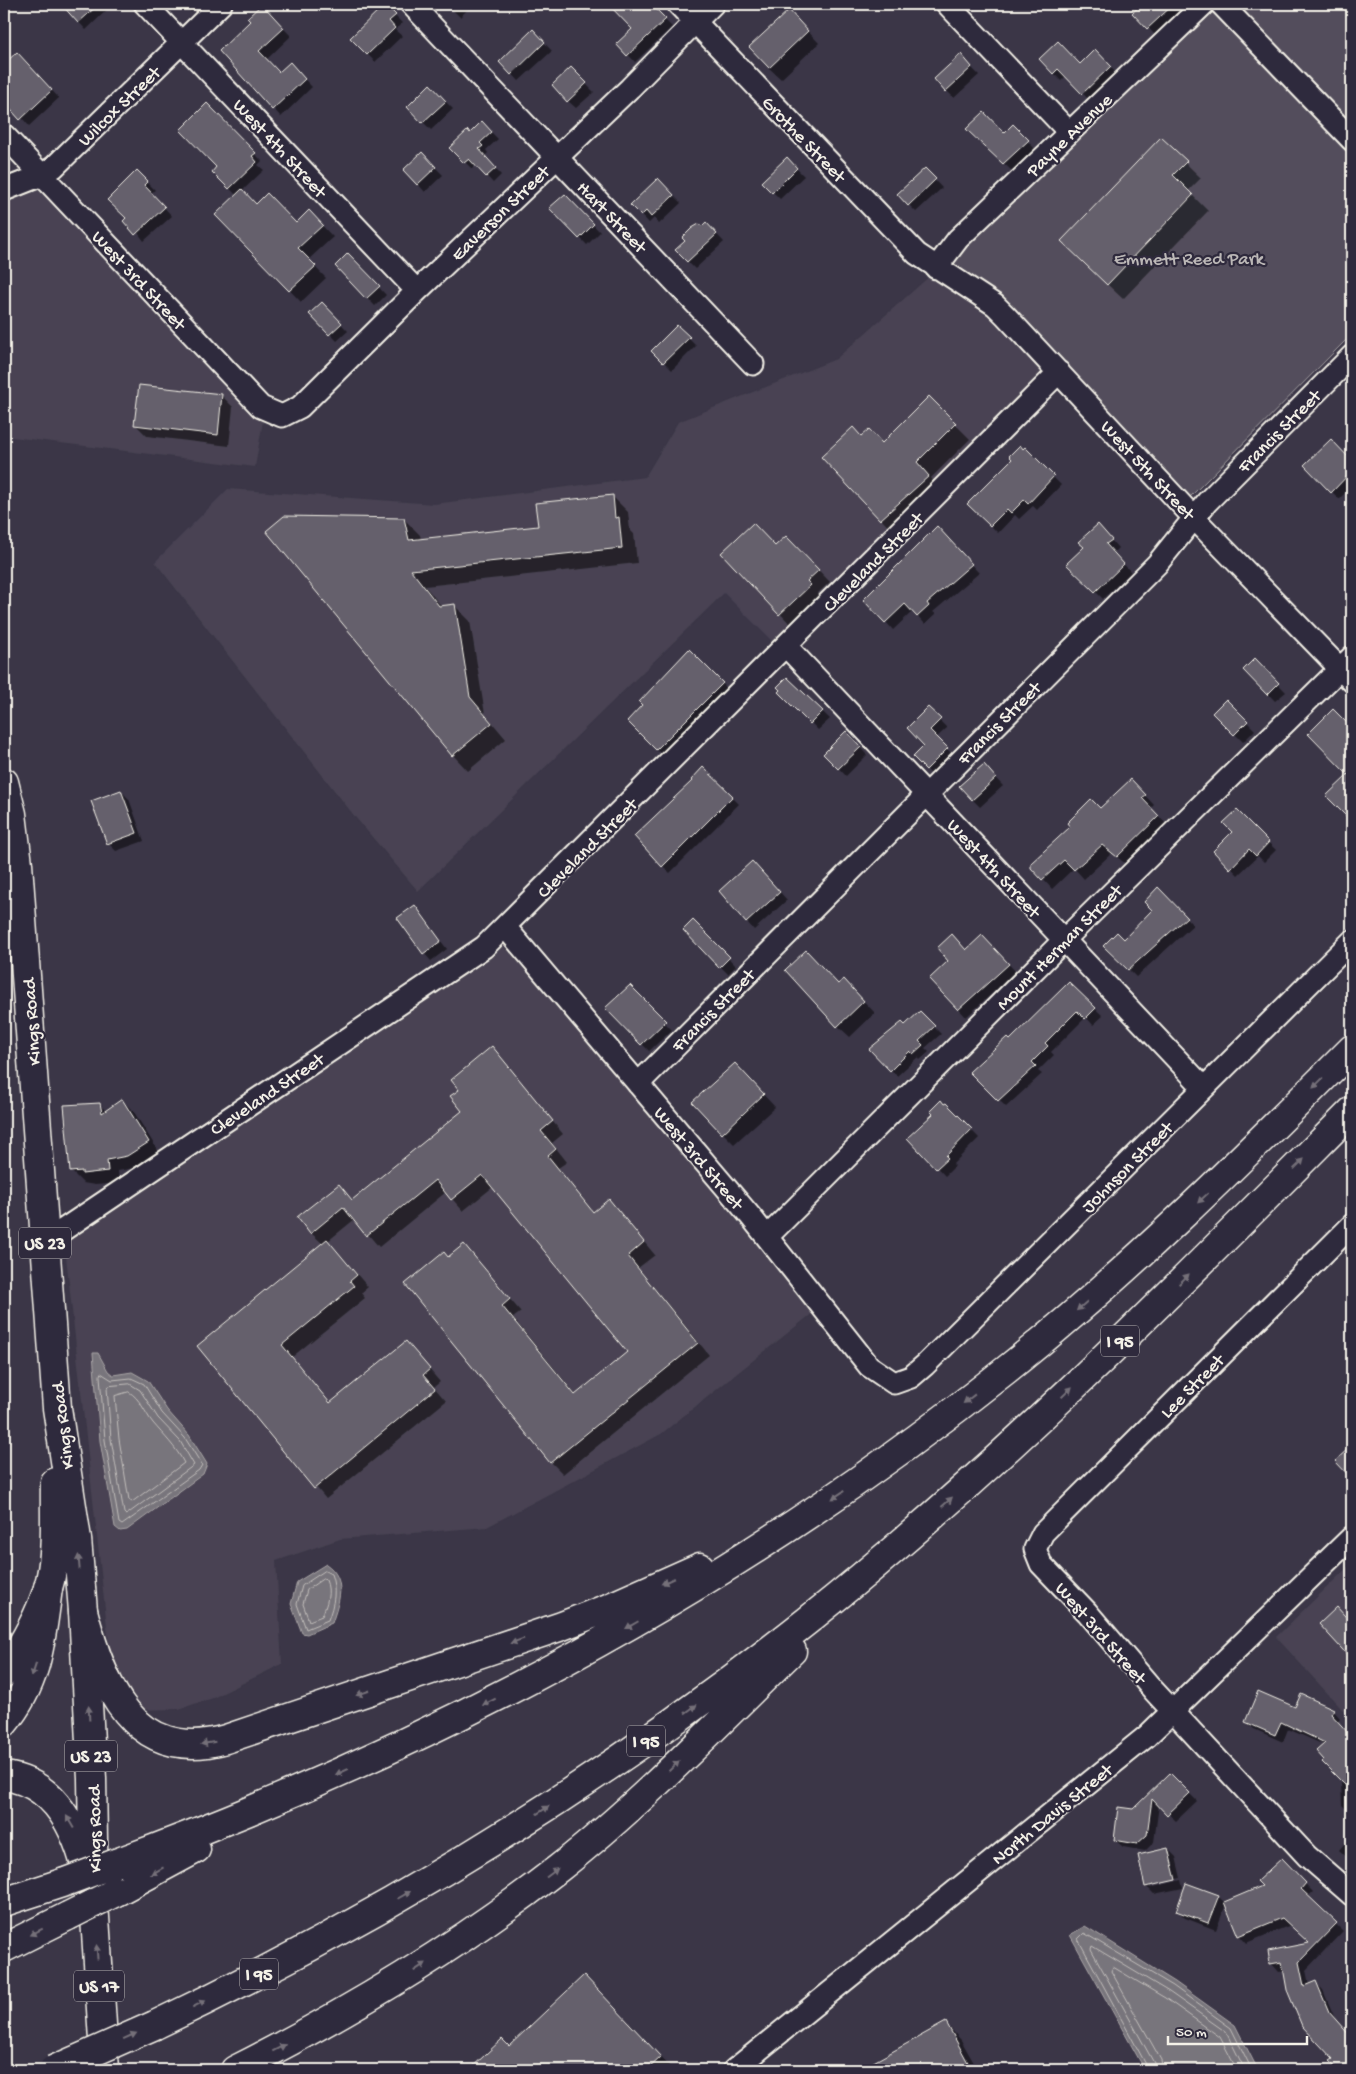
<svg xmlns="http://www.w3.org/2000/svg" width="1356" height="2074" font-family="'Gochi Hand',sans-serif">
<rect width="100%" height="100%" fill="#3b3647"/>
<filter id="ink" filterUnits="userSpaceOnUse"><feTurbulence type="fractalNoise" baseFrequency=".02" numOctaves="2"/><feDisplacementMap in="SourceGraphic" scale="10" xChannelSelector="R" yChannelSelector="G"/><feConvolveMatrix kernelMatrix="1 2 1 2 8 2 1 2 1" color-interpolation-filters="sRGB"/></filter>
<g filter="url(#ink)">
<path fill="#484352" d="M42,185L263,421L255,467L4,436V200Z
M948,260L1019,313L1061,359L775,644L724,593L418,891L356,818L155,562L228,489L434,504L645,477L678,422L836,359Z
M503,946L528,970L814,1312L661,1434L487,1527L340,1539L276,1561L282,1664L213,1698L179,1709L132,1710L112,1672L64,1238Z
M1352,1563V1720L1276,1637Z"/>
<path fill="#534e5c" stroke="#a4a0a2" d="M1220,4H1352V334L1189,498L1019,313L948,260Z"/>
<path fill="#78747b" stroke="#aaa6a7" d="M93,1353H98L108,1371L113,1375L132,1372L148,1381L167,1410L189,1435L207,1464L203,1474L127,1530L120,1531L115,1527L100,1441Z
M326,1564C348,1579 339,1602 332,1623L307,1634L302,1633L291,1604L297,1582Z
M1085,1926L1175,1982L1235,2025L1258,2070H1145L1070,1935Z"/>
<path fill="#0007" d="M71,4H107L110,7L86,30L66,8Z
M182,4H199L191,12Z
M447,4H473L460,17Z
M609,4H649L672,27L635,62L618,44L633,29Z
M1006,4H1016L1011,9Z
M1144,4H1183L1186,7L1155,35L1134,13Z
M262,6L291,36L266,60L279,74L290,64L312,87L281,117L221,51L252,21Z
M385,6L402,23L395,30L402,36L375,62L352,38Z
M800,23L819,43L781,79L769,68Z
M533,31L552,51L519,81L501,62Z
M1095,51L1118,75L1090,101L1066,76L1061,81L1040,59L1080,66Z
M17,54L59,98L29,126L4,97V66Z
M960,56L979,75L954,98L935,79Z
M571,69L594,92L576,108L568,101Z
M430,86L453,109L431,130L408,107Z
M207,105L262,161L258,165L264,170L242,191L256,205L296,224L309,212L333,237L308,260L326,278L301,302L217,215L237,196L214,172L218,167Z
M482,123L498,139L486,150L488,153L484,157L501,175L493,183L476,165L472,169L451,148Z
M1013,126L1035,149L1012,171L975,136L1004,134Z
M1161,139L1201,178L1188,191L1208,211L1123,299L1078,257Z
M422,154L443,175L425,192L405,170Z
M787,159L804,176L780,199L763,182Z
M4,164L8,168L4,172Z
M925,170L942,188L916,212L899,195Z
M137,172L155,190L151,193L172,216L144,241L127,218Z
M658,180L681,203L659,224L654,218L649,223L632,205Z
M565,195L600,232L587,245L551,208Z
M706,223L724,242L695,269L677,251L687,241L684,238Z
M348,255L386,295L375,306L336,266Z
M322,304L348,331L337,341L311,314Z
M677,327L696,346L672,370L653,351Z
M221,395L233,407L229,446L147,436L136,425Z
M929,398L970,439L931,478L943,492L895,534L881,519L862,438L883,445Z
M1331,441L1352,462V486L1339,499L1306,465Z
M1025,449L1061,485L1037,510L1033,506L1019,519L1015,515L998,533L969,504Z
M612,496L628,512L630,530L634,534L637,563L425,586L442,607L454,605L470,621L485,714L506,739L468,771L453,755L268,531L404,519L420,535L421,540L539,528Z
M1105,533L1118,548L1113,553L1131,572L1103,599L1068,564Z
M944,536L979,573L933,612L936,614L925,624L913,611L893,630L886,622Z
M776,547L798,549L830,582L818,593L822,598L792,626L723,553Z
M689,651L730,691L664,757L628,721Z
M1255,660L1286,692L1275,701L1245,670Z
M788,678L830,719L818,730L780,691Z
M1226,701L1255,730L1243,742L1214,713Z
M928,709L947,728L936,738L955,757L934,777L914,757L926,746Z
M846,733L867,755L846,776L825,754Z
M984,766L1003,786L980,807L972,799Z
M703,768L739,804L670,873L663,866L694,781Z
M1140,790L1154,805L1151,808L1168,826L1127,865L1112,853L1084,879L1074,868L1052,889L1030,865L1072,827L1100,809Z
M121,791L129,799L144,841L116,851L108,843Z
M1237,812L1276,850L1264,862L1258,856L1238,875L1215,851L1234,832Z
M760,870L787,900L754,930L747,922Z
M1158,889L1193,925L1136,977L1105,946L1124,940L1154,910Z
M415,907L447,949L431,961L424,953Z
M693,921L736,966L728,974L684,930Z
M990,944L1016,972L966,1017L931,979Z
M1069,984L1103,1016L1093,1025L1086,1017L1051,1052L1054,1055L1038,1071L1042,1074L1006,1107L971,1072L1010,1042Z
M839,986L855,992L875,1013L850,1037L838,1026Z
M630,987L672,1030L649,1051L607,1008Z
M920,1013L941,1034L925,1048L929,1052L920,1060L918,1057L897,1076L871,1049L905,1026Z
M492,1048L563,1134L552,1143L567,1162L558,1168L594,1213L609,1200L655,1255L638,1268L709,1355L563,1474L551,1462L464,1246L521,1312L513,1318L576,1395L629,1352L493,1187L463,1211L446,1192L379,1247L355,1219L328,1241L368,1287L361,1293L365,1298L292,1357L331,1404L406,1342L440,1382L434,1387L446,1401L326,1499L198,1346L323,1244L311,1233L339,1185L353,1201L464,1111L460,1090Z
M746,1076L775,1107L734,1144L723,1133Z
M122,1100L134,1112L160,1154L139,1167L118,1171L119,1183L95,1185L83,1183L71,1171L99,1104L106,1111Z
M946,1104L979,1138L953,1164L955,1166L945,1176L909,1138Z
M1296,1709L1333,1710L1340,1718L1338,1723L1352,1739V1822L1346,1816V1809L1342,1805L1341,1783H1345L1324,1745L1288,1729L1283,1742L1254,1729L1246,1722Z
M1170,1774L1197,1801L1176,1821L1159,1805L1154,1842L1145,1851L1123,1847L1115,1840L1133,1810Z
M1352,1835V1862L1339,1850Z
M1168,1849L1176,1857L1181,1878L1150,1885V1888L1181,1880L1183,1888L1154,1894L1147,1887L1139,1856Z
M1282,1860L1313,1892L1307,1897L1343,1931L1306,1970L1309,1985L1316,1983L1323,1990L1336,2021L1352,2039V2070H1344L1303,2026L1285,1971L1279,1972L1272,1964L1269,1952L1311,1944L1291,1925L1246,1943L1239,1935L1226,1904L1216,1930L1185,1918L1177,1910L1218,1896L1225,1903L1264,1887Z
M599,1992L673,2070H471L502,2041L509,2047Z
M946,2024L961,2040L978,2070H862Z"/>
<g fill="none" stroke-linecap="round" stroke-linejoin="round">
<path stroke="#c2bfbc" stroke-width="1" d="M101,1373L112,1380L131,1378L144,1384L162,1413L185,1438L202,1465L199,1470L122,1525L119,1523L105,1440L100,1376Z
M130,1384L140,1390L158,1418L180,1441L194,1465L126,1515L124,1513L111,1439L107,1388L109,1386Z
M129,1392C140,1398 145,1413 153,1423C164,1436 176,1447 184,1463L132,1502L129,1500L119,1439L115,1396Z
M325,1571L331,1574C337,1590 334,1604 328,1620L306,1629L297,1604L302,1586Z
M323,1579L326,1580C331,1592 327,1604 322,1616L309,1621L303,1604L307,1590Z
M1149,2070L1078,1939L1084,1933L1173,1986L1231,2028L1252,2070
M1155,2070L1154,2063L1091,1949L1092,1946L1169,1992L1226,2032L1245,2070
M1163,2070L1161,2060L1111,1971L1113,1967L1165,1998L1220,2037L1237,2070"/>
</g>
<path fill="#65616c" stroke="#f4f1e8" d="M61,4H99L78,23Z
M262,4L284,28L259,51L279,72L290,62L305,79L272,110L219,51L250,21L247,18Z
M385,4L396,15L389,21L395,28L367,55L350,38Z
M608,4H651L666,19L627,56L616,44L632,29Z
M1142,4H1174L1147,29L1132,13Z
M789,10L808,31L769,68L749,47Z
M533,29L545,42L511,75L499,62Z
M1058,41L1080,64L1095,49L1111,66L1082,94L1058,69L1053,74L1039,59Z
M17,52L52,90L20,120L4,102V64Z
M961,54L972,67L945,92L934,79Z
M571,67L587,83L567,102L552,85Z
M430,84L446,101L422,123L407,107Z
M207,103L256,153L252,156L257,162L229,189L212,172L216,167L180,130Z
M984,112L1004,133L1013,124L1029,140L1003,164L966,129Z
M482,121L492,132L480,143L483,146L479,149L496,168L486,177L469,159L464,163L449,148L468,130L470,133Z
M1161,137L1187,161L1173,175L1193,195L1107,285L1061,241Z
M422,152L436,167L417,185L403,170Z
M787,157L797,168L772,193L761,182Z
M925,168L936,179L908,206L897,194Z
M137,170L148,181L144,185L165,207L135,235L123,221L126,218L107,200Z
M658,178L674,195L651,217L646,211L641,216L630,205Z
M242,189L256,204L267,193L296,223L309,210L323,225L298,248L316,266L289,291L215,215Z
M565,194L594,224L579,239L549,208Z
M706,222L717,234L687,262L675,250L685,241L682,238L692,228L699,224L702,226Z
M348,253L380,286L366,299L335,266Z
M322,302L342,323L329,335L309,314Z
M677,325L690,337L663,363L651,351Z
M139,385L222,394L218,435L134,425Z
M929,396L956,423L917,462L929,476L880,520L821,457L853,427L861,436L869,429L882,443Z
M1331,439L1352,461V471L1331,493L1304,465Z
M1020,445L1023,449L1025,447L1054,476L1028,504L1024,500L1011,513L1007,509L990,526L967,504L1012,459L1009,456Z
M613,495L615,518L619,517L622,548L411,570L439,606L455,604L470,697L492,723L452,756L266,531L284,516L404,518L409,540L538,526L535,503Z
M753,523L775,546L786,536L819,570L807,581L811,585L779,615L721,553Z
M1098,524L1112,540L1106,544L1124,564L1095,592L1066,564L1084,547L1078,542Z
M937,526L972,564L927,603L929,606L917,617L905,604L885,623L863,600Z
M689,649L723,683L656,750L627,721L642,705L639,702Z
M1255,658L1279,683L1267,695L1243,670Z
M787,677L823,711L810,724L778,692L780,690L777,687Z
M1226,699L1248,721L1234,735L1212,713Z
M928,707L941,719L930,730L948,748L926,770L913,757L924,746L907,728Z
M1333,709L1352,728V822L1326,796L1348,775L1308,734Z
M846,731L861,747L838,769L823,754Z
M984,764L996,778L972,800L959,786Z
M703,767L733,796L662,867L634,836L692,781L691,780Z
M1131,779L1146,795L1142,798L1159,816L1117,857L1102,845L1074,870L1064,860L1042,880L1031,868V863L1070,827L1067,823L1091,799L1100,808Z
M121,790L137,833L107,844L91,801Z
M1237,810L1269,842L1256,856L1249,849L1230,869L1213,851L1232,832L1223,823Z
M752,861L780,892L746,923L719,891Z
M1158,887L1187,917L1128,970L1103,946L1117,932L1124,939L1152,910L1144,902Z
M415,905L441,941L423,954L397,918Z
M693,920L730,957L719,968L683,930Z
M952,934L966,950L982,935L1009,964L958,1010L929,979L948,961L937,948Z
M806,950L838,984L844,979L864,1001L837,1027L785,970Z
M1069,982L1096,1008L1085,1019L1077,1011L1045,1043L1048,1046L1032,1062L1036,1066L998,1101L969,1072L1007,1037L1010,1040Z
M630,985L666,1021L641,1045L605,1008Z
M920,1011L935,1026L919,1041L923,1045L913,1054L910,1051L890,1071L869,1049L902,1022L905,1025Z
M492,1046L553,1121L541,1131L556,1149L548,1156L593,1212L609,1199L644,1242L628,1256L698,1343L550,1463L405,1284L444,1252L448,1257L464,1244L510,1299L502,1306L575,1395L627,1352L482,1175L451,1200L435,1180L366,1236L343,1207L310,1234L297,1217L339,1184L352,1200L462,1111L450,1096L459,1090L451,1080Z
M735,1063L764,1094L722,1134L692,1102Z
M122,1099L149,1142L127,1156L107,1160L108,1171L82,1174V1171L70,1172L64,1105L100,1103L102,1113Z
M941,1100L944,1104L946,1103L972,1129L946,1156L948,1158L936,1169L907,1138L933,1114L930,1111Z
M327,1239L357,1275L350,1281L354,1286L282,1345L330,1403L406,1341L430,1369L423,1375L435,1389L314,1489L197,1346Z
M1352,1445V1479L1335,1461Z
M1337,1607L1352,1624V1660L1319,1624Z
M1258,1691L1295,1707L1301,1694L1334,1709L1331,1714L1352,1737V1792L1322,1762L1324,1760L1316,1751L1325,1743L1281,1722L1275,1735L1245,1722Z
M1170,1773L1190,1793L1167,1815L1152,1799L1147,1835L1137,1844L1114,1840L1118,1807L1133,1809Z
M1168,1848L1176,1880L1145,1887L1138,1855Z
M1282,1858L1306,1883L1301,1889L1337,1923L1299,1962L1304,1986L1316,1981L1329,2012L1352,2038V2063L1344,2070H1339L1330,2061L1333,2059L1302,2026L1287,1990L1282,1962L1270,1964L1268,1951L1309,1943L1282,1918L1238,1936L1224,1902L1262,1886L1257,1881Z
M1186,1883L1219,1895L1208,1923L1176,1911Z
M584,1975L661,2057L647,2070H469L502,2039L509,2046Z
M946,2022L972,2070H859Z"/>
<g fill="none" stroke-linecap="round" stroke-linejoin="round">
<defs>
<path id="minor" d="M145,4L417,291
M411,4L753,364
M678,4L917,254L995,305L1006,316L1195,519L1352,681
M947,4L1069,132
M1221,4L1352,140
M4,135L261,407L282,416L300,407L417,291L630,88L713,4
M4,190L42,175L54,167L221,4
M936,268L958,239L1204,4
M786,646L1204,1088
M506,928L751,1217L869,1366L894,1383L911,1377L925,1365L1352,941
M638,1084L1157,564L1207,502L1352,356
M1352,1225L1043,1533L1035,1549L1041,1564L1087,1612L1154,1691L1307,1856L1352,1895
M767,1237L1064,940L1352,657
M45,1242L484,947L1059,372
M734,2070L1147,1736L1352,1537"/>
<path id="major" d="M4,782L12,814L18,864L57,1408L77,1539L83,1611L92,1779L94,1902L105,2070
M4,1673C21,1648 39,1618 48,1588C58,1555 54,1516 55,1482"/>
<path id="highway" d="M83,1611C102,1684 133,1765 226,1739L562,1626L608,1608L700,1567
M4,1723C39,1681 41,1640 48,1588
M4,1776C67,1784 83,1850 94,1902
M116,1863C436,1745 738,1584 1006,1370C1129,1272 1241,1160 1352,1049
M118,1891L196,1849
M4,1902L65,1882
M4,1948L68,1916
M155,2025C387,1915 606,1780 807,1621C1002,1466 1177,1287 1352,1111
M235,2070C350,2012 458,1947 559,1868C643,1802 716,1725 792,1651"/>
</defs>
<use href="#minor" stroke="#f4f1e8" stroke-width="25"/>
<use href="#major" stroke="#f4f1e8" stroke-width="31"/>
<use href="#highway" stroke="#f4f1e8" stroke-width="31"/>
<use href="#minor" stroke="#2f2a3d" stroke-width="21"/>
<use href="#major" stroke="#2f2a3d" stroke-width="28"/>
<use href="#highway" stroke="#2f2a3d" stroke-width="28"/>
<defs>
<path id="highway-bridge" d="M65,1882L116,1863
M68,1916L118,1891
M53,2070L155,2025"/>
</defs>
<use href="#highway-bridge" stroke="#f4f1e8" stroke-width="31" stroke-linecap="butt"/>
<use href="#highway-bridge" stroke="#2f2a3d" stroke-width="28"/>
</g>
<defs><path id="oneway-solid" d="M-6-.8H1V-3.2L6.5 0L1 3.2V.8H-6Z" transform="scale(1.25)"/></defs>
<g fill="#747079">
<use href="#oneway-solid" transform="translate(1318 1083) rotate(135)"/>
<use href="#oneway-solid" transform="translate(1299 1164) rotate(-45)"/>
<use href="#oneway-solid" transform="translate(1203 1198) rotate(137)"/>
<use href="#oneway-solid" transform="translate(1184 1279) rotate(-45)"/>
<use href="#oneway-solid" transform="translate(1082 1306) rotate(139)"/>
<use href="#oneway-solid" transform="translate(1067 1392) rotate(-44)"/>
<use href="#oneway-solid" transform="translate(969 1399) rotate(142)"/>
<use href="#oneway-solid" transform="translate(838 1495) rotate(146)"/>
<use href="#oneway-solid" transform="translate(947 1502) rotate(-42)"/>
<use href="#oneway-solid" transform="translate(79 1562) rotate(-95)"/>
<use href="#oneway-solid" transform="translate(668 1581) rotate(156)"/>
<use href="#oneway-solid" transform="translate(632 1625) rotate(150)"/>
<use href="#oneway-solid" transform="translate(517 1641) rotate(161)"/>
<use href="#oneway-solid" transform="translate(34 1670) rotate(108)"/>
<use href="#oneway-solid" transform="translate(363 1693) rotate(161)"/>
<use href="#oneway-solid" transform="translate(489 1702) rotate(153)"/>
<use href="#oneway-solid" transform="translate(691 1709) rotate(-36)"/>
<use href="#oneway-solid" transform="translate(89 1713) rotate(-93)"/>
<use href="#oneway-solid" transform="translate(208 1743) rotate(170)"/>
<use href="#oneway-solid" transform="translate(674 1766) rotate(-44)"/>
<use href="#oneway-solid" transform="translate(342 1772) rotate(156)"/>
<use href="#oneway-solid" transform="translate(543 1810) rotate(-33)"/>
<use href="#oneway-solid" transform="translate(70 1822) rotate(-120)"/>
<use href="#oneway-solid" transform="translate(157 1871) rotate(151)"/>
<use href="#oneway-solid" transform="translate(552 1873) rotate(-37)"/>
<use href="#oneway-solid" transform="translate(404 1895) rotate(-30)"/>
<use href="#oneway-solid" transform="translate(36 1932) rotate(154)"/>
<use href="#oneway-solid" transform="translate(97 1952) rotate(-94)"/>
<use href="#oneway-solid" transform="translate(420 1967) rotate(-33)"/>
<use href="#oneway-solid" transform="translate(199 2004) rotate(-26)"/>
<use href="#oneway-solid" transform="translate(130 2036) rotate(-24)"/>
<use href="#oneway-solid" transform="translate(279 2048) rotate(-27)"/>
</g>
</g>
<g text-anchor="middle" stroke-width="4.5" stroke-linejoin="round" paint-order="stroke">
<g fill="#2f2a3d" stroke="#b9b5b5" stroke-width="1">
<rect x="19" y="1227.5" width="52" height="31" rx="4"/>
<rect x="1101" y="1325.5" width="38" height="31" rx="4"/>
<rect x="627" y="1725.5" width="38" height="31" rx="4"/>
<rect x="65" y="1740.5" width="52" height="31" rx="4"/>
<rect x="240" y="1958.5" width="38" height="31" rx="4"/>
<rect x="74" y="1970.5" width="50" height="31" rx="4"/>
</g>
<g font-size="18" font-weight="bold" fill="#f4f1e8">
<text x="45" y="1249">US 23</text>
<text x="1120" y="1347">I 95</text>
<text x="646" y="1747">I 95</text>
<text x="91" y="1762">US 23</text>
<text x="259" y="1980">I 95</text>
<text x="99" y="1992">US 17</text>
</g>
<g font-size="19" fill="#f4f1e8" stroke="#2f2a3d">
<text transform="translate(118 105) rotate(-44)" y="7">Wilcox Street</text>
<text transform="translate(1068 134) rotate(-44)" y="7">Payne Avenue</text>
<text transform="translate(805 138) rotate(46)" y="7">Grothe Street</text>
<text transform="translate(281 147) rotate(47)" y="7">West 4th Street</text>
<text transform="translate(499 212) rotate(-44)" y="7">Eaverson Street</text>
<text transform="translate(613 216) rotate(46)" y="7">Hart Street</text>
<text transform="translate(140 279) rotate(47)" y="7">West 3rd Street</text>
<text transform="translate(1278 430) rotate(-45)" y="7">Francis Street</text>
<text transform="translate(1149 469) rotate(47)" y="7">West 5th Street</text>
<text transform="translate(872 561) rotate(-45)" y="7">Cleveland Street</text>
<text transform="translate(998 722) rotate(-45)" y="7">Francis Street</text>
<text transform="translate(586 847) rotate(-45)" y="7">Cleveland Street</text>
<text transform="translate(995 867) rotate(47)" y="7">West 4th Street</text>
<text transform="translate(1058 946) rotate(-45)" y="7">Mount Herman Street</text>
<text transform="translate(712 1009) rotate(-45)" y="7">Francis Street</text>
<text transform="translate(30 1022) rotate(-94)" y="7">Kings Road</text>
<text transform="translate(266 1093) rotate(-34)" y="7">Cleveland Street</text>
<text transform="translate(700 1157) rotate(50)" y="7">West 3rd Street</text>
<text transform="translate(1126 1166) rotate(-45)" y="7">Johnson Street</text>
<text transform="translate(1191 1385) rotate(-45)" y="7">Lee Street</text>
<text transform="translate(61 1426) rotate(-97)" y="7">Kings Road</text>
<text transform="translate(1102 1632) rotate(49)" y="7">West 3rd Street</text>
<text transform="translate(1051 1813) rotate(-39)" y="7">North Davis Street</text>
<text transform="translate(93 1829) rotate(-91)" y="7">Kings Road</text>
</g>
<g font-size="19" fill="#bcb8b7" stroke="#2f2a3d">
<text x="1189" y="264">Emmett Reed Park</text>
</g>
</g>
<rect width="1356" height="2074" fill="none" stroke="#2f2a3d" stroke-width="20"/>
<rect x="10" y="10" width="1336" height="2054" fill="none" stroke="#f4f1e8" stroke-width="2" filter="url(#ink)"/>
<path d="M1168 2036v8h139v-8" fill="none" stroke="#f4f1e8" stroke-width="2.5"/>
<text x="1176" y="2036" font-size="15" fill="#f4f1e8" stroke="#2f2a3d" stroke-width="4" paint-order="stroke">50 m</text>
</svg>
